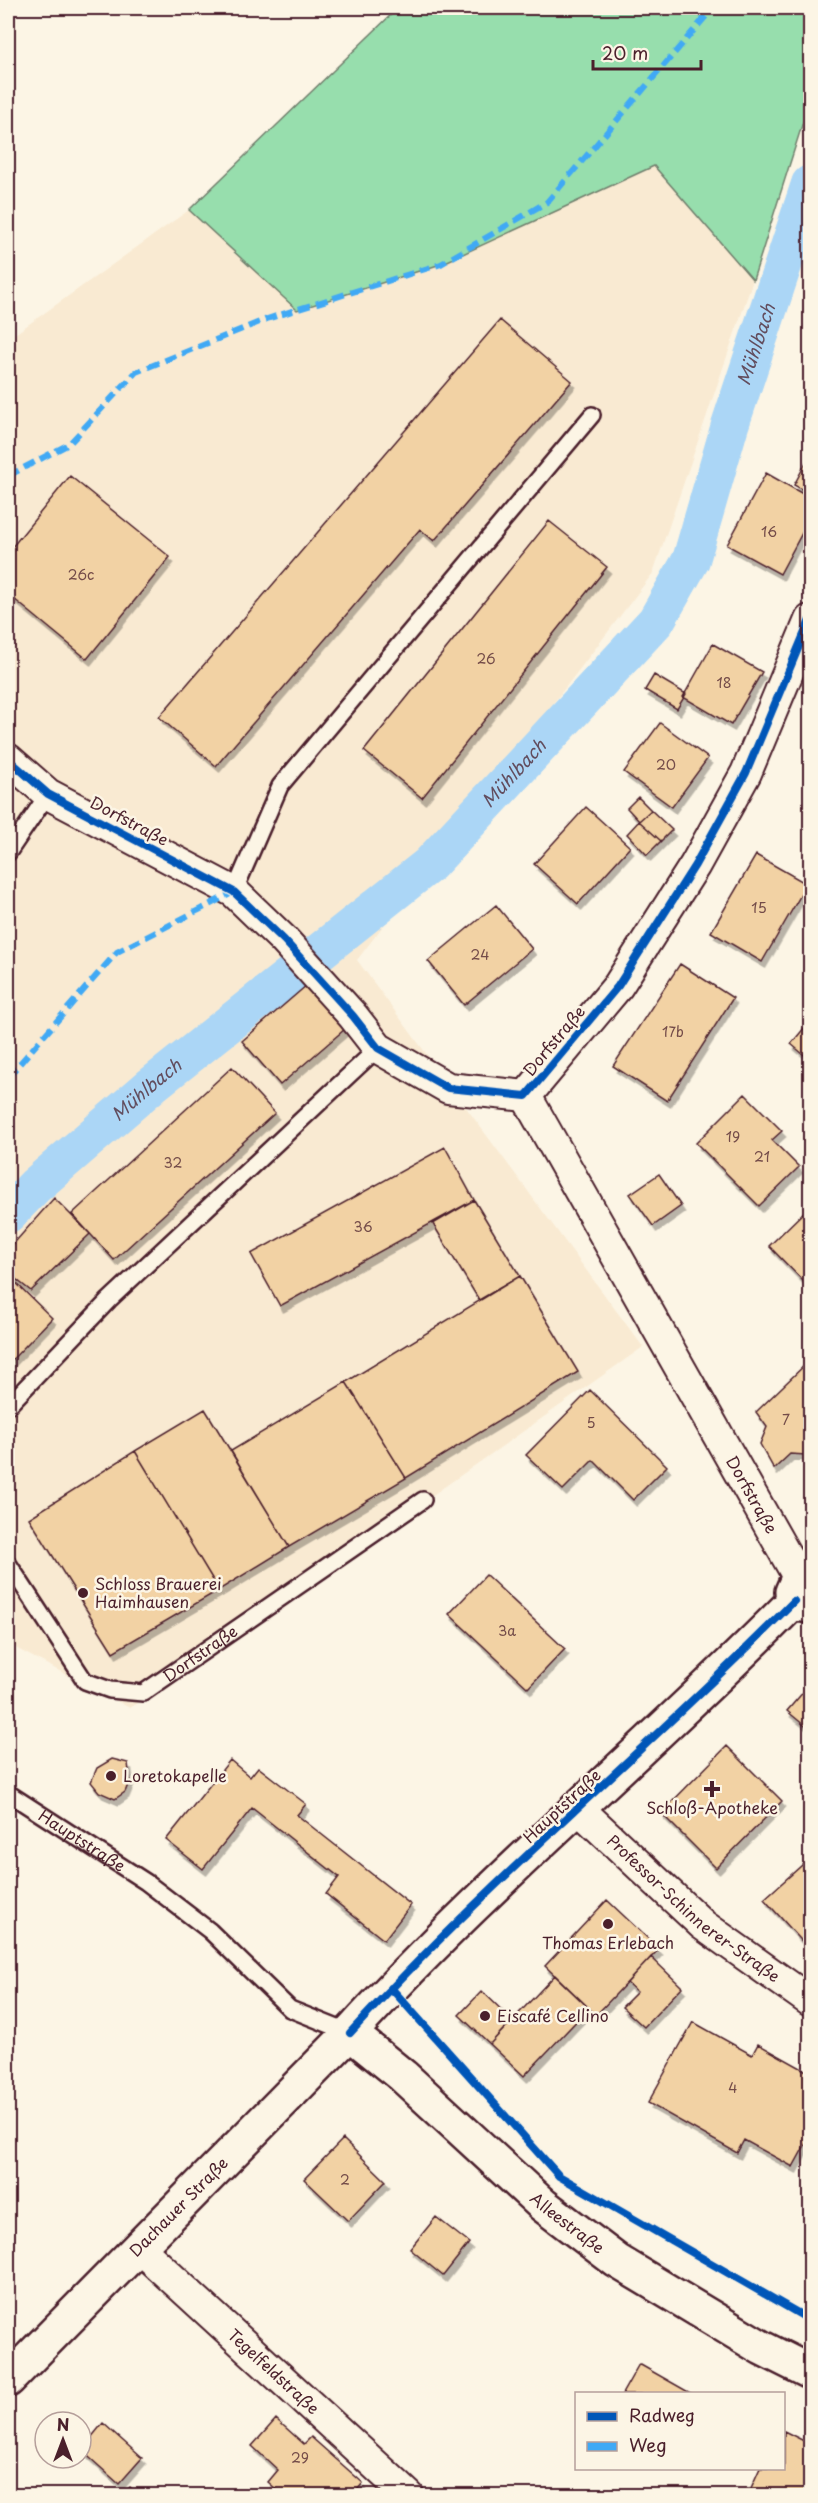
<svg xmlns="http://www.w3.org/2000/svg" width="818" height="2503" font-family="'Playpen Sans',sans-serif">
<defs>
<filter id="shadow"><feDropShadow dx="3.5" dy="6" stdDeviation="0" flood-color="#0004"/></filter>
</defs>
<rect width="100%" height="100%" fill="#fcf5e5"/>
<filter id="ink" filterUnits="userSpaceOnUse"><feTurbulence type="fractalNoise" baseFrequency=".0167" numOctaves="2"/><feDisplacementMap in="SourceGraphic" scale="12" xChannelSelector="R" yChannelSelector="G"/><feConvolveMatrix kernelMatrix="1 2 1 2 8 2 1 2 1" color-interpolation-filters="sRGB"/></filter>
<g filter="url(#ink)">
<path fill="#f9ead2" d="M654,166L753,280L653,573L357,960L643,1347L130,1708L8,1644V339L189,210L297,310L441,264Z"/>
<path fill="#97dead" stroke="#707e6c" stroke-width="1.5" d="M398,8H810V100L753,280L654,166L441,264L297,310L189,210Z"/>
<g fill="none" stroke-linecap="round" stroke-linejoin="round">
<path stroke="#abd6f6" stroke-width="38" id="s1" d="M8,1214L35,1186L152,1085L430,864L656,621L691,560L730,425L810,184"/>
</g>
<path fill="#f2d2a4" stroke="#4a1f2b" stroke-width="1.5" filter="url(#shadow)" d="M500,320L572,381L434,541L420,529L216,766L159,717Z
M810,455V494L794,485Z
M766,473L810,498V518L780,574L727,545Z
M70,476L170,557L87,659L8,594V552Z
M549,521L607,567L422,798L364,751Z
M713,644L762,672L731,725L683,697Z
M654,675L686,694L677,709L645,690Z
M660,723L708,758L672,807L624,772Z
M638,797L651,810L639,821L627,808Z
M586,807L630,847L578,904L534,864Z
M651,810L672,830L661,841L639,821Z
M639,821L661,841L647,855L627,834Z
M756,855L807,884L762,962L711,932Z
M496,905L532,949L464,1005L428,961Z
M680,964L733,998L667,1101L613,1066Z
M307,985L345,1029L280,1085L242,1041Z
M810,1021V1060L791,1044Z
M232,1067L275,1113L114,1260L72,1214Z
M745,1094L782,1131L772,1140L799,1167L759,1206L696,1143Z
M445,1147L474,1200L280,1306L251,1254Z
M659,1174L681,1206L653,1226L630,1194Z
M54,1198L90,1234L31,1291L8,1273V1250Z
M474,1200L520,1276L479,1300L433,1224Z
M810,1206V1276L804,1282L769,1246Z
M8,1275L52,1318L8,1364Z
M520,1276L578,1372L406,1478L346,1382Z
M810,1360V1451L806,1455L790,1454L774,1469L760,1444L767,1427L756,1412Z
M346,1382L406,1478L289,1547L231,1451Z
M590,1390L667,1466L633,1500L593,1460L563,1490L526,1455Z
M205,1409L289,1547L219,1590L135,1451Z
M135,1451L219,1590L113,1652L29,1518Z
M486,1575L565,1649L528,1688L449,1614Z
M805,1690L810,1694V1730L787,1711Z
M727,1746L782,1801L716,1868L661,1813Z
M112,1759L128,1763L130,1780L125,1792L115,1799L99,1792L91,1782L97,1768Z
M230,1760L250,1777L258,1767L306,1804L297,1815L411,1905L384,1940L326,1894L339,1877L252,1808L203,1869L166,1840Z
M810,1858V1946L808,1948L764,1899Z
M607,1900L659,1949L596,2015L545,1966Z
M651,1957L682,1987L644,2027L622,2007L637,1992L627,1983Z
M555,1975L589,2008L524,2076L490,2044Z
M482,1991L512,2020L490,2044L459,2015Z
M693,2022L752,2055L758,2044L810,2073V2136L793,2167L744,2140L737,2153L648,2103Z
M343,2139L386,2181L348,2221L304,2179Z
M436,2217L469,2243L443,2276L410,2249Z
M639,2364L692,2394H622Z
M276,2419L304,2444L311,2437L363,2483L352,2496H284L268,2482L278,2470L252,2446Z
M103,2423L142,2458L119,2484L81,2450Z
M784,2431L810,2444V2496H768L751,2488L760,2468H784Z
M130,2487L139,2496H122Z"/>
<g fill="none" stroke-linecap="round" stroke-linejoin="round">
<defs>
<g id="service">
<path d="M8,853L48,794"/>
<path d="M234,892L280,786L592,415"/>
<path d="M8,1406L109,1300L378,1048"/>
<path id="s2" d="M8,1563L85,1681L110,1690L143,1693L423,1500"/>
<path id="s3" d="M8,1793L146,1882L210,1931L290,2009L350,2033"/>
</g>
<g id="minor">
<path d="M8,759L48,794L234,892L284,940L353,1016L378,1048L448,1088L526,1096"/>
<path d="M526,1096L618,986L695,865L746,773L810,620"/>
<path id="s4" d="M526,1096L800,1580"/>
<path id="s5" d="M579,1809L703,1925L810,2001"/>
<path id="s6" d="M138,2247L409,2496"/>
</g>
<path id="tertiary" d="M809,1606L797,1604L792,1592L796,1583L804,1578L810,1579
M350,2033C489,1880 650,1748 794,1601"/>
<g id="secondary">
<path id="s7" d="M8,2380L350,2033L403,2076L543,2205L617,2261L762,2348L810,2372"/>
</g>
</defs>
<use href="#service" stroke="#4a1f2b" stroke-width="20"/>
<use href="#minor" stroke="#4a1f2b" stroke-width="34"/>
<use href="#tertiary" stroke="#4a1f2b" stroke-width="38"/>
<use href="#secondary" stroke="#4a1f2b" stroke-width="38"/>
<use href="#service" stroke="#fcf5e5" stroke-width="15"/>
<use href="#minor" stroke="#fcf5e5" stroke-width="30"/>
<use href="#tertiary" stroke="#fcf5e5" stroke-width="33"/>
<use href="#secondary" stroke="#fcf5e5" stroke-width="33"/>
<path stroke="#3fa9f5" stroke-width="6" stroke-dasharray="12 6" stroke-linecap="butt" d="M8,476L69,444L136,372L267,319L441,264L547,202L713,8
M8,1077L117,952L234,892"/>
<defs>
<path id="cycleway" d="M8,759L48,794L234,892L284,940L353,1016L378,1048L448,1088L526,1096L618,986L695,865L746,773L810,620
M391,1988L559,2176L810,2320
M350,2033C489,1880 650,1748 794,1601"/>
</defs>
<use href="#cycleway" stroke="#fcf5e5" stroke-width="11"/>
<use href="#cycleway" stroke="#0057b8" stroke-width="8"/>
</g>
</g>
<g fill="#4a1f2b" stroke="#fcf5e5" stroke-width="2">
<circle cx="83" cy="1593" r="6"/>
<circle cx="111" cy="1776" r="6"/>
<path d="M709 1780h6v6h6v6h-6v6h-6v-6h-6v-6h6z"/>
<circle cx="608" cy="1924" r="6"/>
<circle cx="485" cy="2016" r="6"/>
</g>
<g text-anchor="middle" stroke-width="5" stroke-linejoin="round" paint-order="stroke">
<g font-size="14" fill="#744c49">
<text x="769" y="537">16</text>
<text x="81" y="580">26c</text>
<text x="486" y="664">26</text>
<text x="724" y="688">18</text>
<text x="666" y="770">20</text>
<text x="759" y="913">15</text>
<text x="480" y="960">24</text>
<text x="673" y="1037">17b</text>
<text x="733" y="1142">19</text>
<text x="762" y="1162">21</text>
<text x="173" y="1168">32</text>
<text x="363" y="1232">36</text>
<text x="786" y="1425">7</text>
<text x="591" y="1428">5</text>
<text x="507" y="1636">3a</text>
<text x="733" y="2093">4</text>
<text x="345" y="2185">2</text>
<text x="300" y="2463">29</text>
</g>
<g font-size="16" fill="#4a1f2b" stroke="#fcf5e5">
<text transform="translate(129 821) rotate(28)" y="6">Dorfstraße</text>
<text transform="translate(554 1041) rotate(-50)" y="6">Dorfstraße</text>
<text dy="6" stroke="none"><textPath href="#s4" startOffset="458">Dorfstraße</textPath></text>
<text dy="6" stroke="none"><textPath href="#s2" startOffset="270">Dorfstraße</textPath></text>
<text transform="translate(562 1806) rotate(-43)" y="6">Hauptstraße</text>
<text dy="6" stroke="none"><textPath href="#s3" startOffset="88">Hauptstraße</textPath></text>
<text dy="6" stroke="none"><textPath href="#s5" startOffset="152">Professor-Schinnerer-Straße</textPath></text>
<text dy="6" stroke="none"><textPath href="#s7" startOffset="243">Dachauer Straße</textPath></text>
<text dy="6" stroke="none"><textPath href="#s7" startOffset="776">Alleestraße</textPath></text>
<text dy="6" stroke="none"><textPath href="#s6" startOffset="184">Tegelfeldstraße</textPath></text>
</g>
<g font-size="16" fill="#4a1f2b" stroke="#fcf5e5" text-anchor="start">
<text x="95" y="1590">Schloss Brauerei<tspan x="95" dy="18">Haimhausen</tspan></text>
<text x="123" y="1782">Loretokapelle</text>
<text x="712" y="1814" text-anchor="middle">Schloß-Apotheke</text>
<text x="608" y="1949" text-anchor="middle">Thomas Erlebach</text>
<text x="497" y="2022">Eiscafé Cellino</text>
</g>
<g font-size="18" font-style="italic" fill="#624d5e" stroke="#fcf5e5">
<text dy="6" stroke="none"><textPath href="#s1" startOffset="1176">Mühlbach</textPath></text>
<text dy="6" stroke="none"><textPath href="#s1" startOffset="672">Mühlbach</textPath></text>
<text dy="6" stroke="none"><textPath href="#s1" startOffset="186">Mühlbach</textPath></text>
</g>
</g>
<rect width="818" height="2503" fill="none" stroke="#fcf5e5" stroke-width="30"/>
<rect x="15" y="15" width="788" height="2473" fill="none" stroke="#4a1f2b" stroke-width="2" filter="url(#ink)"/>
<rect x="575" y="2392" width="210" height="78" fill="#fcf5e5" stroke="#b59f9b" stroke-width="1.5"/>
<rect x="587" y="2412" width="30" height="9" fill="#0057b8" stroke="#b59f9b" stroke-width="1.5"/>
<text x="629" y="2422" font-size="18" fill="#4a1f2b">Radweg</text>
<rect x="587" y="2442" width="30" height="9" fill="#3fa9f5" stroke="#b59f9b" stroke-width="1.5"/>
<text x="629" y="2452" font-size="18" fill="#4a1f2b">Weg</text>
<g transform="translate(63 2440)"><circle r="28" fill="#fcf5e5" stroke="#b59f9b" stroke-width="1.5"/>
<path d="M0-4.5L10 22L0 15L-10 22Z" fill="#4a1f2b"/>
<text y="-9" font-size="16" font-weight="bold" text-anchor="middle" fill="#4a1f2b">N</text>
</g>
<path d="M593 60v9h108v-9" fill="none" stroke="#4a1f2b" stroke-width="3"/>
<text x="602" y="60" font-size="18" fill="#4a1f2b" stroke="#fcf5e5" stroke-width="4.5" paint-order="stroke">20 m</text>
</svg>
